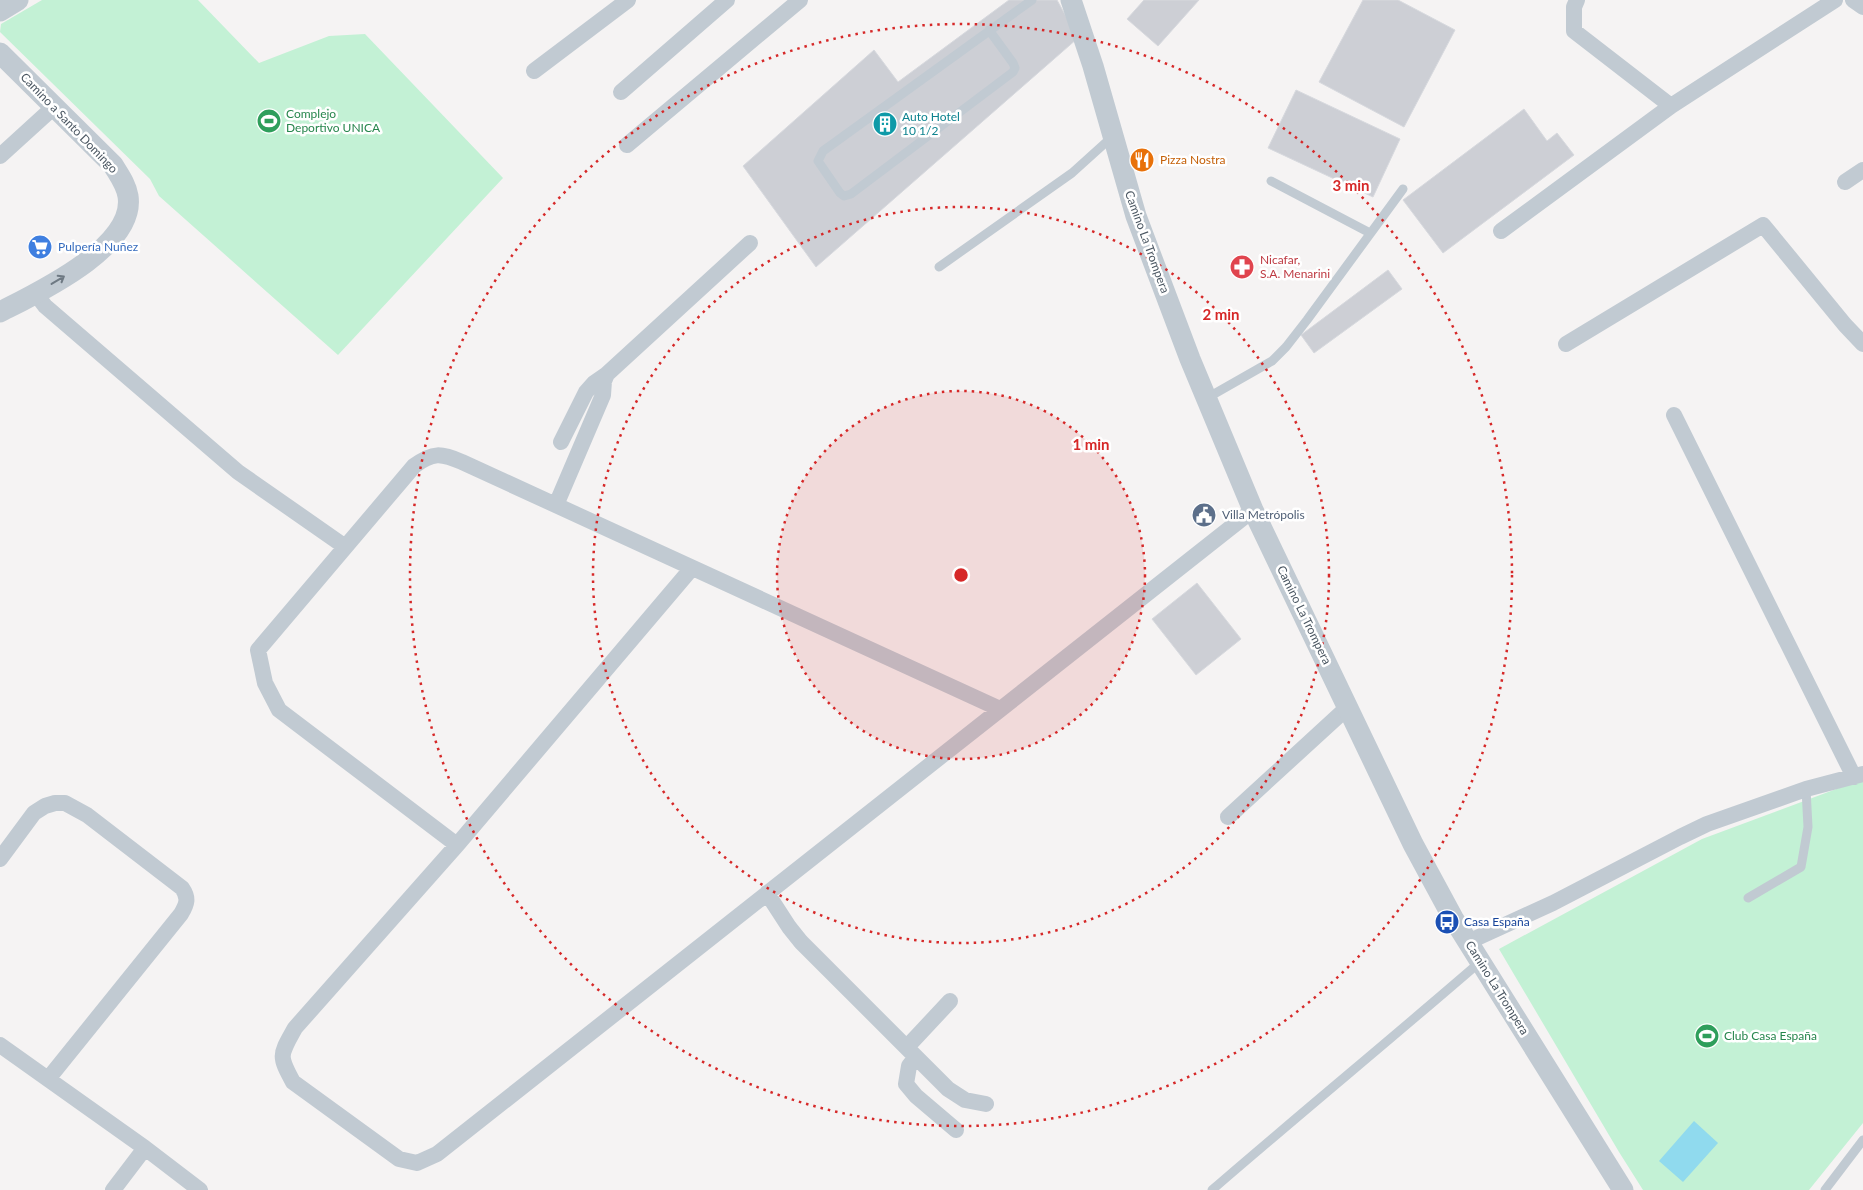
<svg xmlns="http://www.w3.org/2000/svg" width="1863" height="1190" font-family="Lato,sans-serif">
<rect width="100%" height="100%" fill="#f5f3f3"/>
<path fill="#c3f1d5" d="M42,0H198L259,63L329,36L365,34L503,178L338,355L159,196L150,179L0,32L1,24Z
M1863,779V1123L1809,1190H1643L1619,1152L1499,949L1702,839Z"/>
<path fill="#90daee" d="M1694,1121L1718,1143L1683,1182L1659,1161Z"/>
<path fill="#cdcfd5" stroke="#d7d9de" d="M1009,0H1057L1078,38L816,267L743,166L874,50L898,82Z
M1144,0H1199L1158,46L1127,19Z
M1363,0H1398L1455,30L1404,127L1319,82Z
M1296,90L1400,139L1373,197L1268,148Z
M1524,109L1547,141L1557,133L1574,155L1443,253L1403,200Z
M1388,270L1402,289L1314,353L1301,335Z
M1197,583L1241,639L1196,675L1152,619Z"/>
<g fill="none" stroke-linecap="round" stroke-linejoin="round">
<path stroke="#c1cad2" stroke-width="9" d="M989,30L1013,63L1015,68L1013,72L851,194L844,196L840,193L818,161L823,151L1032,0
M1271,181L1370,233
M939,267L1072,173L1113,136
M1207,398L1272,361L1286,347L1307,320L1403,189
M1748,898L1801,867L1808,827L1806,789
M1212,1190C1301,1113 1391,1039 1480,962
M1825,1190L1863,1140"/>
<path stroke="#c1cad2" stroke-width="16" d="M1577,0L1574,7V31L1671,106
M1853,0L1863,7
M534,71L628,0
M621,92L727,0
M627,145L800,0
M0,156L55,106
M1845,182L1863,170
M1501,231L1671,106L1835,0
M36,294L45,306L238,472L344,546
M1566,344L1763,225L1845,325L1863,344
M1674,415L1854,777
M561,442L586,392L594,383L607,374
M556,505L603,395L604,381L607,374L750,243
M692,568L457,845L295,1028C280,1055 278,1055 293,1082L399,1159L417,1163L437,1154L1253,510
M1228,817L1348,707
M457,845L279,710L265,683L258,650L414,466C433,452 441,453 462,462L1000,709
M0,859L34,813L45,806L55,803H65L87,815L182,888C189,898 187,904 181,914L48,1079
M767,893L789,927L801,942L948,1089L965,1100L986,1104
M1468,942L1553,903L1680,837L1707,824L1806,789L1863,774
M0,1045L145,1148L200,1190
M907,1047L950,1001
M916,1057L909,1066L906,1084L916,1096L956,1130
M113,1190L145,1148"/>
<path stroke="#c1cad2" stroke-width="21" d="M1071,0L1093,66L1136,216L1190,359L1253,510L1413,844L1453,918L1623,1190
M0,11L18,0
M0,53L113,165C119,175 126,184 128,196C136,247 37,293 0,312"/>
</g>
<defs><path id="oneway-shaft" d="M-6 0H5M1.5-3L5.5 0L1.5 3" fill="none" stroke-width="1.6" stroke-linecap="round" stroke-linejoin="round" transform="scale(1.25)"/></defs>
<use stroke="#6e7983" href="#oneway-shaft" transform="translate(58 280) rotate(-31)"/>
<circle cx="961" cy="575" r="184" fill="#d62828" fill-opacity=".12"/>
<g fill="none" stroke="#d62828" stroke-width="2.5" stroke-dasharray="2.5 5">
<circle cx="961" cy="575" r="184"/>
<circle cx="961" cy="575" r="368"/>
<circle cx="961" cy="575" r="551"/>
</g>
<defs>
<symbol id="stadium-disc" viewBox="-11 -11 22 22"><circle r="9.5" fill="#2e9e5b" stroke="#fff"/><path d="M0-5a6.5 5 0 1 0 0 10a6.5 5 0 1 0 0-10ZM-3.5-1.8h7v3.6h-7Z" fill="#fff"/></symbol>
<symbol id="building-disc" viewBox="-11 -11 22 22"><circle r="9.5" fill="#0f9aa8" stroke="#fff"/><path d="M-4-6H4V6H1V3H-1V6H-4ZM-2.5-4.3h1.7v1.8h-1.7ZM.8-4.3h1.7v1.8H.8ZM-2.5-1h1.7V.8h-1.7ZM.8-1h1.7V.8H.8Z" fill="#fff"/></symbol>
<symbol id="restaurant-disc" viewBox="-11 -11 22 22"><circle r="9.5" fill="#e8710a" stroke="#fff"/><path d="M-5-6h1v4h1v-4h1v4h1v-4h1v5L-1.5 .5V6h-2V.5L-5-1ZM5-6V6H3V1.5H1.5Q1.5-4 5-6Z" fill="#fff"/></symbol>
<symbol id="supermarket-disc" viewBox="-11 -11 22 22"><circle r="9.5" fill="#3f7fe0" stroke="#fff"/><path d="M-6-5.5h2.5l.6 2H6L4.5 2H-2.5L-4.4-4H-6ZM-1.5 3.2a1.3 1.3 0 1 0 .1 0ZM3 3.2a1.3 1.3 0 1 0 .1 0Z" fill="#fff"/></symbol>
<symbol id="pharmacy-disc" viewBox="-11 -11 22 22"><circle r="9.5" fill="#e0444e" stroke="#fff"/><path d="M-2-6h4v4h4v4h-4v4h-4v-4h-4v-4h4Z" fill="#fff"/></symbol>
<symbol id="civic-disc" viewBox="-11 -11 22 22"><circle r="9.5" fill="#5c6f8a" stroke="#fff"/><path d="M-.6-6.5H3V-4.5H.6V-3L4-1V1h2V6H-6V1h2V-1L-.6-3ZM-1.2 2.5V6h2.4V2.5Z" fill="#fff"/></symbol>
<symbol id="bus-disc" viewBox="-11 -11 22 22"><circle r="9.5" fill="#1a4fb4" stroke="#fff"/><path d="M-5-6H5V4H4V6H2V4H-2V6H-4V4H-5ZM-3.5-4V0h7V-4ZM-3.5 1.2v1.5H-2V1.2ZM2 1.2v1.5H3.5V1.2Z" fill="#fff"/></symbol>
</defs>
<g fill-rule="evenodd">
<use href="#stadium-disc" x="255" y="107" width="28" height="28"/>
<use href="#building-disc" x="871" y="110" width="28" height="28"/>
<use href="#restaurant-disc" x="1128" y="146" width="28" height="28"/>
<use href="#supermarket-disc" x="26" y="233" width="28" height="28"/>
<use href="#pharmacy-disc" x="1228" y="253" width="28" height="28"/>
<use href="#civic-disc" x="1190" y="501" width="28" height="28"/>
<use href="#bus-disc" x="1433" y="908" width="28" height="28"/>
<use href="#stadium-disc" x="1693" y="1022" width="28" height="28"/>
</g>
<g text-anchor="middle" stroke-width="5" stroke-linejoin="round" paint-order="stroke">
<g font-size="12" fill="#27864d" stroke="#fff" text-anchor="start">
<text x="286" y="118">Complejo<tspan x="286" dy="14">Deportivo UNICA</tspan></text>
<text x="1724" y="1040">Club Casa España</text>
</g>
<g font-size="12" fill="#0d838f" stroke="#fff" text-anchor="start">
<text x="902" y="121">Auto Hotel<tspan x="902" dy="14">10 1/2</tspan></text>
</g>
<g font-size="12" fill="#4a5661" stroke="#fff">
<text transform="translate(69 123) rotate(46)" y="4">Camino a Santo Domingo</text>
<text transform="translate(1147 242) rotate(70)" y="4">Camino La Trompera</text>
<text transform="translate(1304 615) rotate(64)" y="4">Camino La Trompera</text>
<text transform="translate(1497 988) rotate(58)" y="4">Camino La Trompera</text>
</g>
<g font-size="12" fill="#c56008" stroke="#fff" text-anchor="start">
<text x="1160" y="164">Pizza Nostra</text>
</g>
<g font-size="12" fill="#366cbe" stroke="#fff" text-anchor="start">
<text x="58" y="251">Pulpería Nuñez</text>
</g>
<g font-size="12" fill="#be3a42" stroke="#fff" text-anchor="start">
<text x="1260" y="264">Nicafar,<tspan x="1260" dy="14">S.A. Menarini</tspan></text>
</g>
<g font-size="12" fill="#4e5e75" stroke="#fff" text-anchor="start">
<text x="1222" y="519">Villa Metrópolis</text>
</g>
<g font-size="12" fill="#164399" stroke="#fff" text-anchor="start">
<text x="1464" y="926">Casa España</text>
</g>
</g>
<circle cx="961" cy="575" r="8" fill="#d62828" stroke="#fff" stroke-width="2.5"/>
<g font-size="15" text-anchor="middle" font-weight="bold" fill="#d62828" stroke="#fff" stroke-width="5" stroke-linejoin="round" paint-order="stroke">
<text x="1351" y="191">3 min</text>
<text x="1221" y="320">2 min</text>
<text x="1091" y="450">1 min</text>
</g>
</svg>
